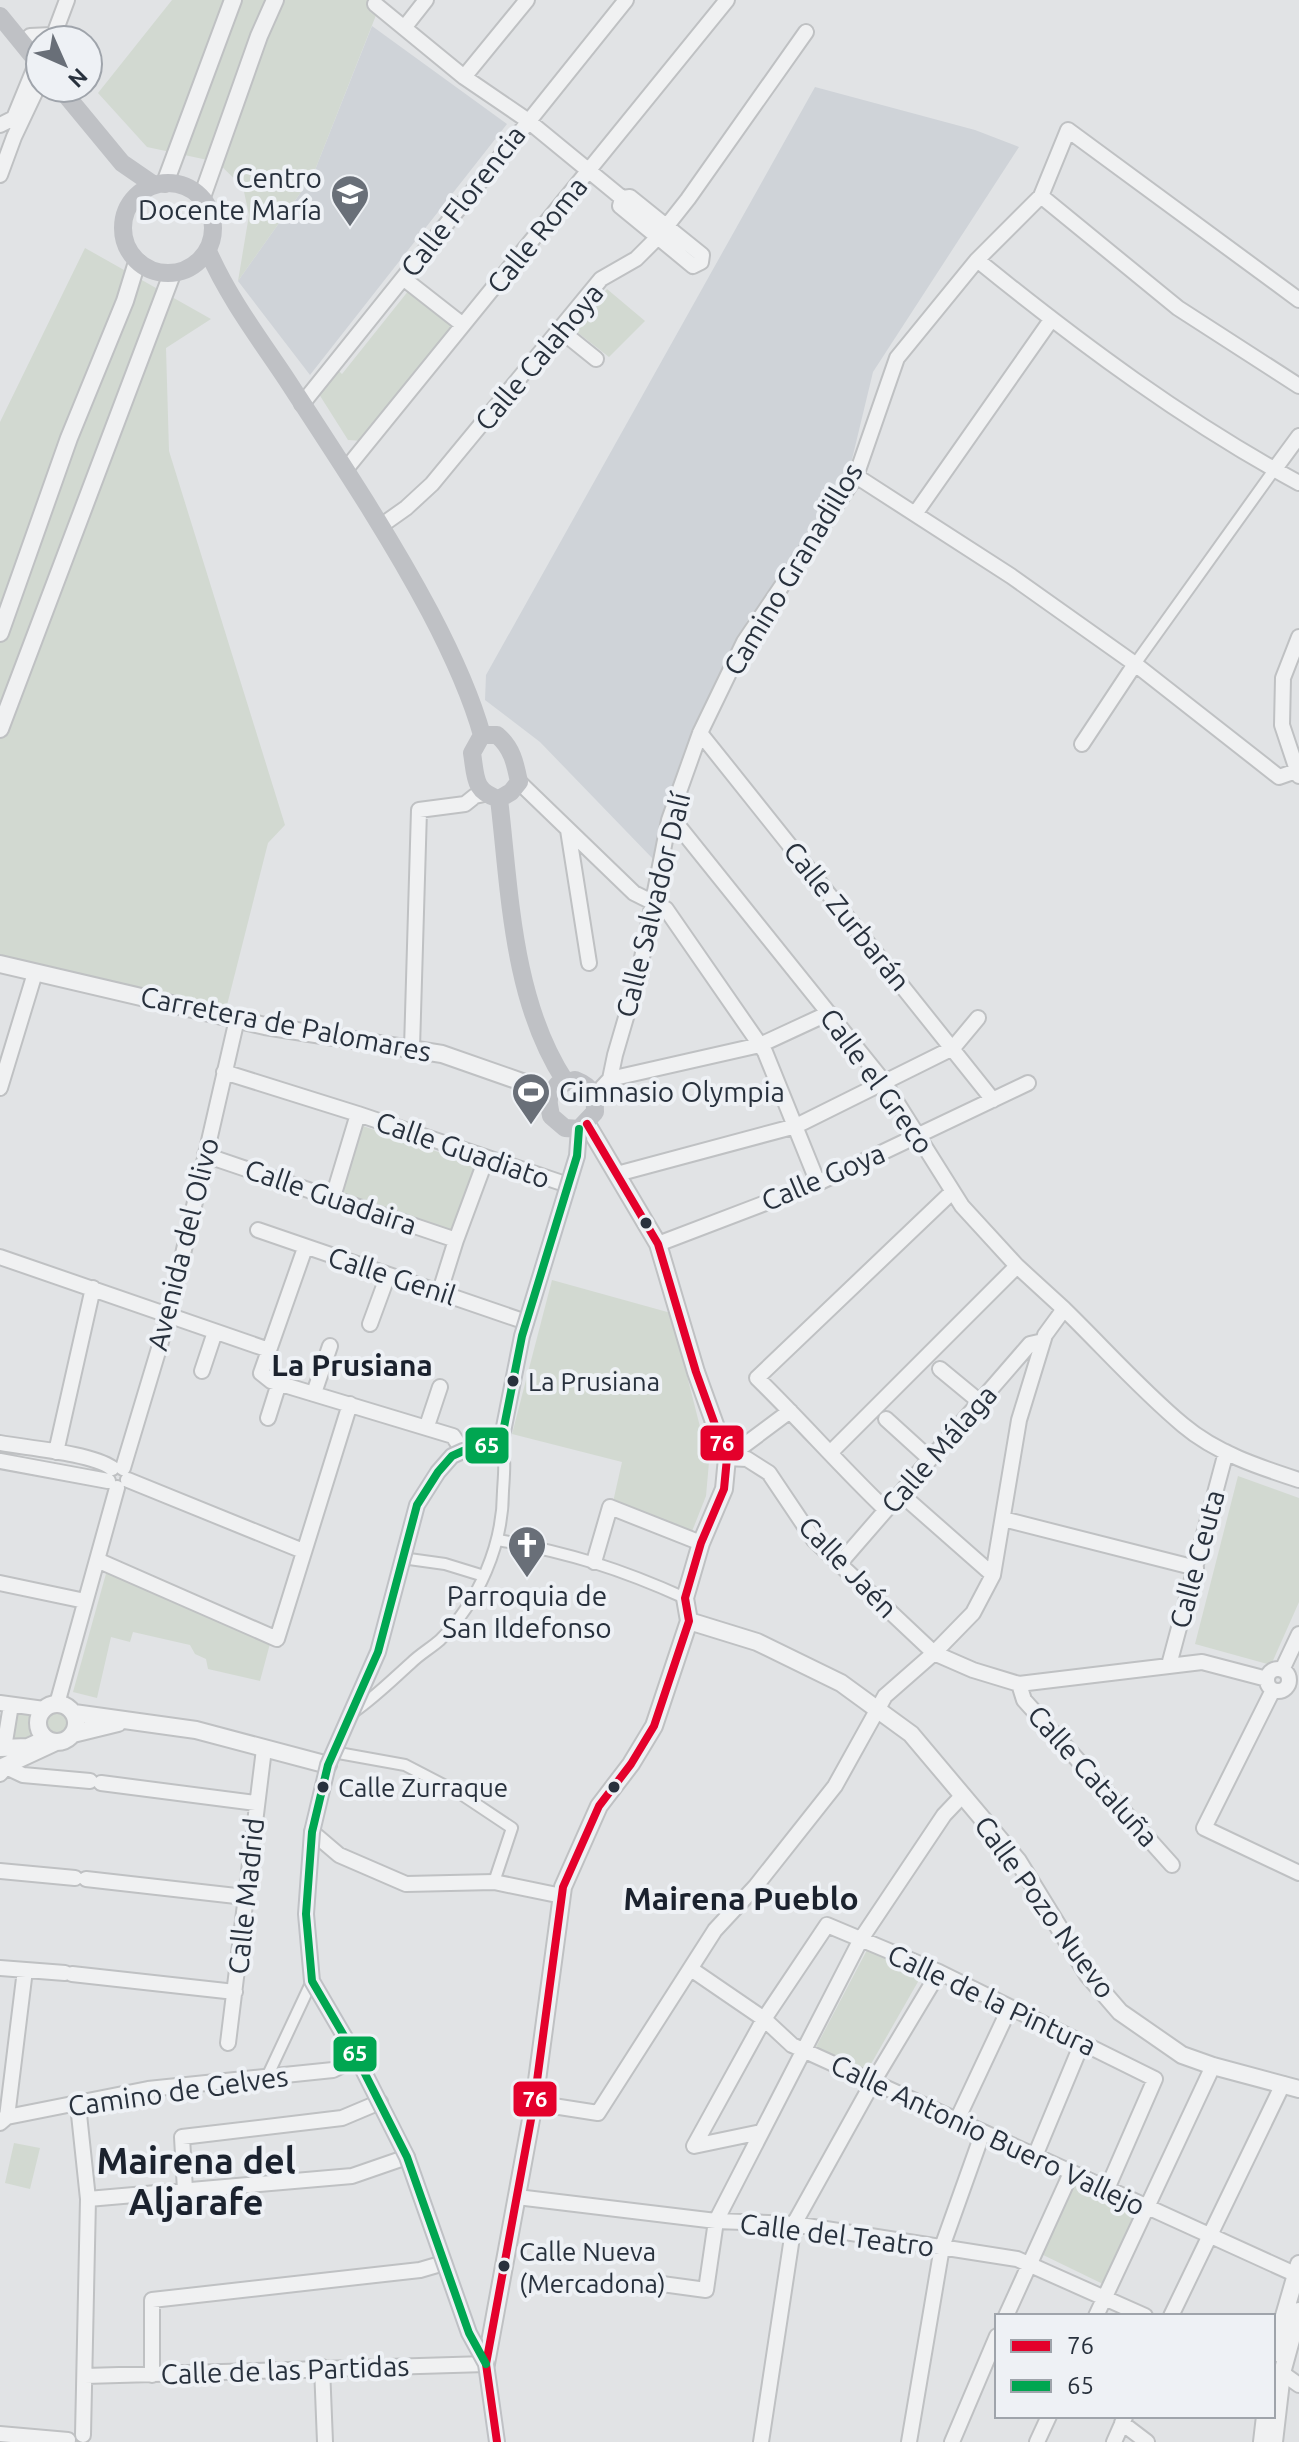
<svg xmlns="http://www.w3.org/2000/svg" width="1299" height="2442" font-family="Ubuntu,sans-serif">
<rect width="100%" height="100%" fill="#e1e3e5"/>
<path fill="#cfd3d8" d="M372,26L507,124L310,375L238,281L313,175Z
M815,87L975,130L1019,147L873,372L847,480L813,538L747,621L680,763L653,859L540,742L485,700L486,675Z"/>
<path fill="#d2d9d1" d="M172,0H382L313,175L238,281L249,215L243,187L217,162L147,147L98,93Z
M85,248L211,319L166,348L169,451L285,825L268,843L224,1017L48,976L0,954V422Z
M607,289L645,321L609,357L573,329Z
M409,290L453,326L363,441L348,440L317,391L336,368L342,374Z
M363,1126L476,1165L453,1232L342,1193Z
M552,1280L671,1313L709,1462L706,1496L691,1534L613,1502L622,1462L512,1434Z
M1238,1476L1299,1498V1602L1271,1665L1195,1644Z
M107,1570L271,1640L260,1681L208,1669L206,1659L195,1654L190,1645L133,1632L130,1642L111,1637L97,1698L73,1692Z
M46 1723a12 12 0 1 1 24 0a12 12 0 1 1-24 0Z
M26,1712L35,1714L32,1730L35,1738L17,1742C8,1728 9,1716 26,1712Z
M867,1950L923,1973L867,2071L816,2047Z
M14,2143L40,2148L30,2189L5,2183Z
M1076,2182L1138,2210L1105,2285L1037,2252Z"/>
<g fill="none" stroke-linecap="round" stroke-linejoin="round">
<defs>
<path id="pedestrian" d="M1135,664L1274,470
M498,1540C567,1552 621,1569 685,1598
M402,1558L445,1564L484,1576
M355,1711C376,1696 392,1680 411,1663C420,1654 431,1648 440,1640C479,1601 503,1545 503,1491C504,1474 506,1458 501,1442
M333,1752L405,1765L461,1794L512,1828L494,1882
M267,2077L312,1981"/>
<path id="minor" d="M375,4L464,77L527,120L622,198
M404,28L426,0
M30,36L52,35
M52,40L67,0
M464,77L527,0
M0,125L14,118L37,62
M0,175L14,137L40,82
M1041,196L1178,308L1299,386
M630,197L702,255L701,262L693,266L620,206L622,198Z
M981,263C1081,344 1186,422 1299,483
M403,278L463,325
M560,330L596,359
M302,404L626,0
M346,469L727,0
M1274,470L1299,436
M856,476L1011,576L1135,664L1279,777L1296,771
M915,514L1051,320
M382,525L406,508L432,484L601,279L636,259L658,237L688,199L806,32
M1299,637L1283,678L1282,725L1299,776
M700,733L993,1100
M1082,744L1135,664
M519,782L634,893L666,909L765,1052L818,1183
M568,830L589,963
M412,1048L419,810L465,804L475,796L484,794
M224,1072L358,1114L568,1185
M610,1079L615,1055L639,973L669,820L700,733L744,642L856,476L897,358L977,260L1041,196L1068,130L1299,300
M0,1088L35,973
M595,1095L610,1079L760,1045L829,1013
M205,1155L456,1240
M617,1174L796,1126L953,1048L978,1018
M333,1197L358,1114
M258,1230L526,1322
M658,1244L818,1183L1028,1083
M305,1248L261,1373L271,1381L453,1436L463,1451
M0,1257L269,1350
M440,1291L456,1240L486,1159
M1064,1309C1103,1347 1141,1390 1183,1425C1216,1453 1259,1467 1299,1480
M370,1324L388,1275
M940,1369L980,1402
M202,1371L215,1332
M314,1393L330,1346
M268,1418L279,1383
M886,1419L930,1459
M427,1426L440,1387
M0,1443C27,1448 91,1453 112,1468
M56,1452L93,1288
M831,1452L1017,1266
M727,1458L747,1459L769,1473L814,1540L934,1653L973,1670L1019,1684L1202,1662L1267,1679
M727,1458L790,1411
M0,1461L108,1481
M123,1468L169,1315L237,1019
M128,1480L303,1551
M901,1494L993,1575
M886,1510C842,1468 802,1422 757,1378L952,1192
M1003,1519L1196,1568
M97,1560L277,1639L350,1404
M594,1562L610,1507L701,1543
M840,1563L1030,1344L1043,1341
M0,1583L85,1601
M1169,1665L1226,1452
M1267 1680a11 11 0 1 1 22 0a11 11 0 1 1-22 0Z
M1282,1670L1299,1634
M1019,1684L1024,1700L1172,1865
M1273,1690L1204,1828L1299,1873
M0,1703L44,1709
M57,1704L117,1488
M4,1748L11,1705
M0,1774L6,1767L23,1775L90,1781
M101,1783L256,1803
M312,1832L339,1855L406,1884L494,1882L562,1896
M0,1871L75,1878
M86,1879L245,1897
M0,1968L65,1973
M691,1969L764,2019L792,2045L1299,2276
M72,1974L235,1992
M228,2043L264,1749
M534,2103L598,2113L715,1930L755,1887L835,1786L885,1696L934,1653L973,1613L993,1575L1019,1420L1045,1335L1064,1309L1017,1266L962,1206L884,1082L680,828L669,820
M78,2105L88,2199L83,2435
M0,2120L7,2117L25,1970
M957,2120L1010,2007
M0,2123L7,2117L148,2089L333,2070L357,2058
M761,2132L694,2146L764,2019L827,1925L939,1972L1155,2079L1107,2189
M1035,2156L1082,2043
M185,2190L182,2137L342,2118L380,2102
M517,2197L716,2221L794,2224L1017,2259L1145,2316
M88,2199L352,2176L407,2157
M662,2284L706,2290L716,2221L861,1939L944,1815L963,1795
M1006,2316L1071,2173
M1096,2316L1213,2066
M1171,2316L1283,2084
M322,2367L325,2442
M1273,2372L1282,2373L1299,2385
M152,2375V2300L420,2270L444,2263
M85,2376L486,2364
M1122,2423L1147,2442
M0,2434L68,2440
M761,2442L794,2224L873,2082L939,1972
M909,2442L942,2247L983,2132
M952,2442L997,2336
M1037,2442L1049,2416
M1114,2442L1125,2417"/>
<path id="tertiary" d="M165,183L233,0
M202,197L259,36L275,0
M0,633L69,438L125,301L137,262
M0,729L172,274
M0,964L265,1026L442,1054L522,1082L548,1099
M689,1621L757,1642L841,1683L911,1734L1018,1861L1088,1975L1120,2012L1182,2055L1213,2066L1299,2089
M38 1723a19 19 0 1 1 38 0a19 19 0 1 1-38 0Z
M74,1713L196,1730L328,1765
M73,1734L118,1723
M0,1748L28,1747L41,1741
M0,1768L56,1742
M1273,2354L1299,2264
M486,2364L534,2103L563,1887L599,1806L631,1764L654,1726L689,1621L685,1598L701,1543L724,1489L727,1458L696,1372L658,1244L587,1124
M1262,2442L1265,2416
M1274,2442L1282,2373L1299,2311"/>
</defs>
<use href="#pedestrian" stroke="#bfc1c3" stroke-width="14"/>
<use href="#minor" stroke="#bfc1c3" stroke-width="18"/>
<use href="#tertiary" stroke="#bfc1c3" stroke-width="20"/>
<use href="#pedestrian" stroke="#f0f1f2" stroke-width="10"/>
<use href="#minor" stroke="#f0f1f2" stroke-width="14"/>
<use href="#tertiary" stroke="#f0f1f2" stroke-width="16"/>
<path stroke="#bfc1c5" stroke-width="18" d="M0,16L40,65
M60,88L122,163L154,185
M123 228a45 45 0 1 1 90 0a45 45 0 1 1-90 0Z
M208,251C228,297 259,338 287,380C337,457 387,531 430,612C451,652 470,692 482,735
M482,735H497C512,748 515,762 519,782L511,792L499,799C473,791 476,777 472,753Z
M499,799C510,892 512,1000 565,1081
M575,1080C593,1087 595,1095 595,1112L579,1129L565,1128L551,1116L548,1099L557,1085Z
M497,2442L486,2364L469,2333L407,2157L357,2058L312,1981L306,1914L312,1832L328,1765L378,1652L417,1505L438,1472L452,1456L463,1451L501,1442L522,1336L577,1156L579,1129"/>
<defs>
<path id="bus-1" d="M497,2442L486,2364L534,2103L563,1887L599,1806L631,1764L654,1726L689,1621L685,1598L701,1543L724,1489L727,1458L696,1372L658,1244L587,1124"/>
<path id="bus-2" d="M486,2364L469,2333L407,2157L357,2058L312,1981L306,1914L312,1832L328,1765L378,1652L417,1505L438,1472L452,1456L463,1451L501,1442L522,1336L577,1156L579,1129"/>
</defs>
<use href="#bus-1" stroke="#eef1f5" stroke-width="14"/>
<use href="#bus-2" stroke="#eef1f5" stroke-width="14"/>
<use href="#bus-1" stroke="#e4002b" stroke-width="8"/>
<use href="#bus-2" stroke="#00a651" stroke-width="8"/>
</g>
<defs>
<symbol id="school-pin" viewBox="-11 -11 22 30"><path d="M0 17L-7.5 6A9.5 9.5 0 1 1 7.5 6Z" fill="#696f78" stroke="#eef1f5"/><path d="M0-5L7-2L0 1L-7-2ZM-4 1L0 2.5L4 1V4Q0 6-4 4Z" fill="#fff"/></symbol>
<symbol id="stadium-pin" viewBox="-11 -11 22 30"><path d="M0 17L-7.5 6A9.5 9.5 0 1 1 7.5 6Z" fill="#696f78" stroke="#eef1f5"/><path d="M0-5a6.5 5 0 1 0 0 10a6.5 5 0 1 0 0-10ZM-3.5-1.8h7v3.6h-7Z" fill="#fff"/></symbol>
<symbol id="church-pin" viewBox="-11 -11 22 30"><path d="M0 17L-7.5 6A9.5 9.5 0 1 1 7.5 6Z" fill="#696f78" stroke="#eef1f5"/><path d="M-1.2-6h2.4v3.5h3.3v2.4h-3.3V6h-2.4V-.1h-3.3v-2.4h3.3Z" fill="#fff"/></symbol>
</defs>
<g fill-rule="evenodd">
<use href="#school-pin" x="328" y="172" width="44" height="60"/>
<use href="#stadium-pin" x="509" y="1070" width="44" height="60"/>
<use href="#church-pin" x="505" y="1523" width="44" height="60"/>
</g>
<g fill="#28313d" stroke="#eef1f5" stroke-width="3">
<circle cx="646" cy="1223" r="7"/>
<circle cx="513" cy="1381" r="7"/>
<circle cx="323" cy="1787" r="7"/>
<circle cx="614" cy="1787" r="7"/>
<circle cx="504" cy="2266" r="7"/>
</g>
<g text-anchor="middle" stroke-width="8" stroke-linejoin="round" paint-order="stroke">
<g font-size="26" fill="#28313d" stroke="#eef1f5" text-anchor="start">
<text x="528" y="1391">La Prusiana</text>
<text x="338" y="1797">Calle Zurraque</text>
<text x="519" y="2261">Calle Nueva<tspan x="519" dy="32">(Mercadona)</tspan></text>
</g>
<g font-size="28" fill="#28313d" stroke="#eef1f5" text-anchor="end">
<text x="322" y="188">Centro<tspan x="322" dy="32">Docente María</tspan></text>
<text x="559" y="1102" text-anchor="start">Gimnasio Olympia</text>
<text x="527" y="1606" text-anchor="middle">Parroquia de<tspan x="527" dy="32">San Ildefonso</tspan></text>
</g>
<g font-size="28" fill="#28313d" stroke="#eef1f5">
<text transform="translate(463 201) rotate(-52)" y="10">Calle Florencia</text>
<text transform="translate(537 235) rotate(-51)" y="10">Calle Roma</text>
<text transform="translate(539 357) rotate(-50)" y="10">Calle Calahoya</text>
<text transform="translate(793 569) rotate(-59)" y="10">Camino Granadillos</text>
<text transform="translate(653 905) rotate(-76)" y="10">Calle Salvador Dalí</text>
<text transform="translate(847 916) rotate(51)" y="10">Calle Zurbarán</text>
<text transform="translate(286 1024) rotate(11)" y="10">Carretera de Palomares</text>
<text transform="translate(877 1081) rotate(54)" y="10">Calle el Greco</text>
<text transform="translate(463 1150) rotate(19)" y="10">Calle Guadiato</text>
<text transform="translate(823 1177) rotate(-23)" y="10">Calle Goya</text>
<text transform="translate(331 1197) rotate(19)" y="10">Calle Guadaira</text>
<text transform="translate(183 1244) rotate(-76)" y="10">Avenida del Olivo</text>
<text transform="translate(392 1276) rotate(18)" y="10">Calle Genil</text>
<text transform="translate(939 1449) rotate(-49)" y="10">Calle Málaga</text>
<text transform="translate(1197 1559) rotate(-75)" y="10">Calle Ceuta</text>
<text transform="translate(848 1567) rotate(46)" y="10">Calle Jaén</text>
<text transform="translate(1093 1776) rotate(48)" y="10">Calle Cataluña</text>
<text transform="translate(246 1896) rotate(-84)" y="10">Calle Madrid</text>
<text transform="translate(1045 1907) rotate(54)" y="10">Calle Pozo Nuevo</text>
<text transform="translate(992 2000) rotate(25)" y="10">Calle de la Pintura</text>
<text transform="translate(178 2091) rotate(-8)" y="10">Camino de Gelves</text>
<text transform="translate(988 2135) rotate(25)" y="10">Calle Antonio Buero Vallejo</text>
<text transform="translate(837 2235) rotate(7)" y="10">Calle del Teatro</text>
<text transform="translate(285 2370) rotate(-2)" y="10">Calle de las Partidas</text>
</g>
<g font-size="30" font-weight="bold" fill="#1b222e" stroke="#eef1f5">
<text x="352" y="1376">La Prusiana</text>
</g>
<g font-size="32" font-weight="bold" fill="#1b222e" stroke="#eef1f5">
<text x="741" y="1910">Mairena Pueblo</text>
</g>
<g font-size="36" font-weight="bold" fill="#1b222e" stroke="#eef1f5">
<text x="196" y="2174">Mairena del<tspan x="196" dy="41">Aljarafe</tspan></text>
</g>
</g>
<g stroke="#eef1f5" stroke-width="3">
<rect x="699" y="1424" width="46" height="38" rx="8" fill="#e4002b"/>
<rect x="464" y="1426" width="46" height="39" rx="8" fill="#00a651"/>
<rect x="332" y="2035" width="46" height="38" rx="8" fill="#00a651"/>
<rect x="512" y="2080" width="46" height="38" rx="8" fill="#e4002b"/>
</g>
<g font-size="22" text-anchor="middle" font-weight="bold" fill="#fff">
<text x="722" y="1451">76</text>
<text x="487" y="1453">65</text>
<text x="355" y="2061">65</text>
<text x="535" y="2107">76</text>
</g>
<rect x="995" y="2314" width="280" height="104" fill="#eef1f5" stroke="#9fa4ab" stroke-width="2"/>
<rect x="1011" y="2340" width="40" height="12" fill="#e4002b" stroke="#9fa4ab" stroke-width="2"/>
<text x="1067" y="2354" font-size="24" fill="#28313d">76</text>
<rect x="1011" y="2380" width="40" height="12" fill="#00a651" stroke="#9fa4ab" stroke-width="2"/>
<text x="1067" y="2394" font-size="24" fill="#28313d">65</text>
<g transform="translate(64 64) rotate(135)"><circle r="38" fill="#eef1f5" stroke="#9fa4ab" stroke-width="2"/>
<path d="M0-6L14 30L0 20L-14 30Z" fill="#696f78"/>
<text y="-12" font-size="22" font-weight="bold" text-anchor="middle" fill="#28313d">N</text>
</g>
</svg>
